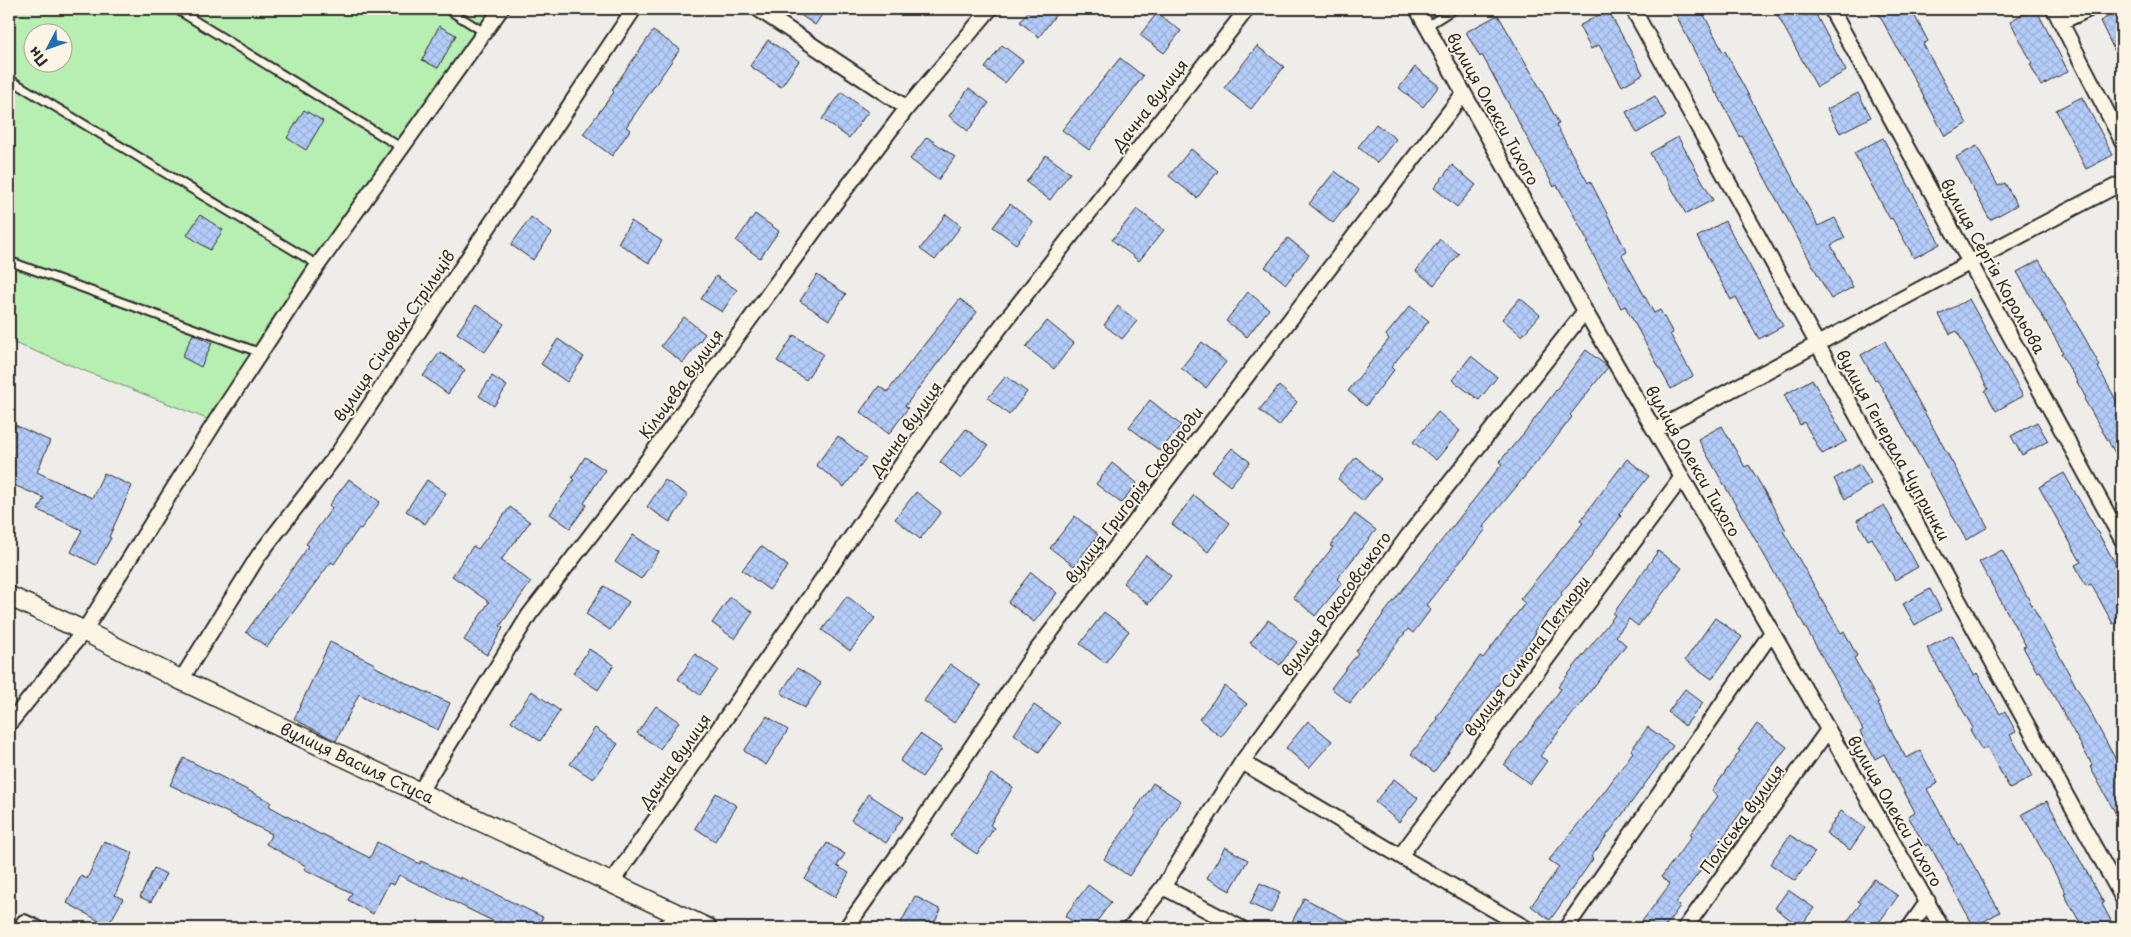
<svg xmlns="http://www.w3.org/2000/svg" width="2131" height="937" font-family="'Playpen Sans',sans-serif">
<defs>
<pattern id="building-cross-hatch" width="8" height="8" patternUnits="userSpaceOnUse" patternTransform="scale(1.25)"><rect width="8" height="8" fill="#b5cdfb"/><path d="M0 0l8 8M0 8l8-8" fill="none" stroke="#9cb0d7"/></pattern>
</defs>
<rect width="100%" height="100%" fill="#eeede9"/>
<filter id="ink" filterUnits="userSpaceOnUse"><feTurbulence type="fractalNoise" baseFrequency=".02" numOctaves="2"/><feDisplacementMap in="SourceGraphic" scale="10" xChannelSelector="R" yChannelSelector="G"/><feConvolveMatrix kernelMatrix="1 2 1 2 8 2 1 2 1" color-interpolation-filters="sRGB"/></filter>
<g filter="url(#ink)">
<path fill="#b7eeb1" stroke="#718c6e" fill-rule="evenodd" d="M9,9H502L207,419L9,341ZM32,32H62V62H32Z"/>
<path fill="url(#building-cross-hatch)" stroke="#2b2b2b" d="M792,9H826L815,25Z
M1030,9H1060L1039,37L1020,22Z
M1673,9H1701L1723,52L1725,51L1818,226L1835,218L1845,238L1831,245L1853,287L1831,299L1742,136L1740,137L1717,93L1716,94Z
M1774,9H1813L1846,71L1817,87Z
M1876,9H1911L1928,41L1923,44L1967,124L1945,136Z
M2033,9H2036L2068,71L2041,86L2030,64L2032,63L2010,21Z
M1608,10L1643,74L1622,86L1599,45L1591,49L1579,26Z
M2122,10V66L2100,21Z
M1157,13L1181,31L1164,53L1140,35Z
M1498,15L1534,77L1559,124L1556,125L1588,183L1590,181L1627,252L1622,255L1654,313L1660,310L1673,333L1670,334L1693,376L1671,389L1625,306L1621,308L1587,243H1589L1557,185L1554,187L1482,55L1480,57L1466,32Z
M439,26L456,35L438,68L422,60Z
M653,31L680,49L626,127L630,130L612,156L583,134L614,92L612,90Z
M768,40L799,61L781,87L750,66Z
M1002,45L1023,61L1005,83L985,68Z
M1257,46L1284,67L1251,109L1224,88Z
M1120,58L1143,76L1089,150L1062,130Z
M1415,67L1439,86L1423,107L1399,88Z
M969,88L989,103L968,131L949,116Z
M842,92L868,112L849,138L822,119Z
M1858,93L1871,117L1840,133L1827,109Z
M1655,96L1666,116L1637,133L1626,112Z
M2082,97L2113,155L2086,169L2056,110Z
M304,110L323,121L306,150L287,138Z
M1376,124L1396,139L1377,163L1358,147Z
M927,137L955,157L938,180L910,159Z
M1678,137L1713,200L1686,214L1664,174L1662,175L1650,153Z
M1883,138L1940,244L1914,258L1892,218L1890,219L1854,153Z
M1977,146L1998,186L2005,183L2017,205L1990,220L1956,157Z
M1191,149L1218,171L1197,198L1169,176Z
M1046,155L1070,173L1050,200L1026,182Z
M1452,165L1476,185L1457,207L1434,188Z
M1335,171L1359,190L1333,223L1309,204Z
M1010,204L1033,222L1016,244L993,227Z
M1137,209L1164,230L1139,261L1112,240Z
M755,214L779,231L760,258L736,241Z
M946,214L961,226L935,260L920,249Z
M200,215L223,230L210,250L187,235Z
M531,217L552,233L533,260L511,245Z
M631,221L662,241L649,263L618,243Z
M1725,221L1783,326L1759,339L1736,297L1731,300L1697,237Z
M1288,238L1309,255L1286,284L1265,267Z
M1440,239L1459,254L1434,285L1416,271Z
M2039,260L2086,340L2100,366L2098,367L2122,411V465L2084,399L2086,398L2061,353L2063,352L2017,272Z
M817,275L846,294L829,320L800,301Z
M716,276L737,290L722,312L701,299Z
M1248,292L1269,309L1247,337L1226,321Z
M1520,298L1540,315L1522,336L1502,319Z
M960,299L977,312L905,406L908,408L889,434L860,412L879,386L887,392Z
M1969,299L2023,396L1996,411L1985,391L1988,389L1957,331L1950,334L1939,315Z
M476,305L504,324L485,352L457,333Z
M1118,306L1137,321L1122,339L1104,325Z
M1410,306L1429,321L1391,367L1394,370L1366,406L1348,391L1389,339L1386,335Z
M684,317L705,334L683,363L661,346Z
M1047,321L1074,343L1054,369L1026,347Z
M193,334L212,343L201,367L182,357Z
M794,335L823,354L806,380L777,361Z
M558,339L584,357L567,382L541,364Z
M1885,341L1988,527L1966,540L1877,379L1875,380L1861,355Z
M1202,342L1226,362L1206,388L1181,368Z
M1586,350L1608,367L1570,415L1572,417L1545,452L1483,527L1486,529L1426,605L1431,609L1413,633L1408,629L1350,703L1331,688L1358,653L1356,651L1385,612L1502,464L1499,462L1524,433Z
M440,352L465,370L448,394L423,376Z
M1471,356L1497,377L1479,400L1452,380Z
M492,376L507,386L494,406L479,396Z
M1006,376L1027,392L1009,415L988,398Z
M1812,379L1847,441L1822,454L1804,422L1800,425L1784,395Z
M1279,386L1297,402L1279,426L1259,410Z
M1150,400L1181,425L1160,451L1129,427Z
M1438,412L1460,431L1436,460L1413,442Z
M2037,422L2048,441L2022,455L2011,436Z
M15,425L50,441L37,472L92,498L104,473L132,486L109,537L111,538L96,565L71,552L82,530L38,510L44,498L9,483V440Z
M1722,426L1745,467L1749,465L1762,487L1786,530L1783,531L1841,633L1844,631L1857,656L1854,658L1879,703L1877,704L1906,758L1920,751L1938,783L1927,789L1958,845L1961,843L2000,912L1974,927L1929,844L1925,846L1908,816L1915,812L1884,754L1875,759L1860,732L1863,730L1836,681L1698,439Z
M966,429L988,446L961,479L940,462Z
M838,436L866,458L844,487L816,465Z
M1232,448L1250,462L1230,486L1212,472Z
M585,457L605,470L584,503L587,505L570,528L550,514L574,480L572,478Z
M1356,457L1381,479L1363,501L1338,479Z
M1627,459L1649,476L1619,514L1621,516L1591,555L1592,556L1561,593L1562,595L1534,631L1536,633L1434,772L1411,754L1438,719L1436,718L1480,656L1483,658L1525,603L1520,599L1583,523L1580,521Z
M1112,463L1137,483L1121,503L1096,484Z
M1860,464L1871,484L1845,499L1834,479Z
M2064,473L2122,575V618L2113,624L2091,584L2086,586L2075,565L2081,562L2039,487Z
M349,479L380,502L361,529L359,528L334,564L331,562L267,647L246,632L309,546L306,544L332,508L329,505Z
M427,480L446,493L425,524L406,511Z
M665,480L688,495L670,522L647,507Z
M916,492L941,512L920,539L895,519Z
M1194,495L1230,523L1208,552L1172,524Z
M1884,505L1918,567L1895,580L1872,538L1868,540L1857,520Z
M510,507L530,522L501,560L531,582L500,626L503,628L487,655L464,640L489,602L452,576L473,546L478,549Z
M1355,514L1376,530L1337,579L1342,583L1315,616L1293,597L1333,547L1330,546Z
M1075,516L1098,535L1074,566L1050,548Z
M633,535L659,552L641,579L615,562Z
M761,546L788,566L769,590L742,570Z
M2002,550L2122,771V825L2090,767L2092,765L2040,671L2037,672L2023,647L2026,646L1979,562Z
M1658,551L1682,568L1638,626L1629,619L1616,636L1626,645L1540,756L1547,761L1530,784L1504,765L1561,689L1558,687L1615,615L1613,614Z
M1146,555L1171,576L1148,604L1123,583Z
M1031,572L1057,593L1034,622L1008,602Z
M604,586L629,602L610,630L586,614Z
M1930,589L1941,610L1915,625L1903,604Z
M847,596L875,618L850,651L822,630Z
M730,597L753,612L735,639L712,623Z
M1104,612L1129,631L1105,663L1080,644Z
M1715,618L1742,637L1712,679L1685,660Z
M1268,620L1297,642L1280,665L1250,643Z
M1952,635L1974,675L1977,673L2000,714L2005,711L2016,732L2010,735L2033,776L2010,789L1987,747L1982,750L1970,730L1973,728L1927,648Z
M330,642L375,664L374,666L412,686L450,703L438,730L399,712L398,714L359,694L336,741L294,719Z
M589,649L614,665L598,690L573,673Z
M695,654L718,670L700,695L678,679Z
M950,664L981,686L954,723L924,701Z
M797,668L821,683L805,708L781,693Z
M1225,686L1247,704L1221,737L1199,719Z
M1685,689L1703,703L1685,726L1668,712Z
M532,691L560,711L540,741L511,721Z
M1034,705L1060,723L1039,752L1014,734Z
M656,706L679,722L660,749L637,733Z
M767,716L788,730L766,765L744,751Z
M1308,721L1332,741L1309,768L1286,748Z
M1757,724L1787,747L1756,788L1757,789L1739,815L1703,865L1704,866L1676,903L1680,906L1664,928H1637L1670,884L1661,877L1692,836L1690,834L1718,796L1712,791L1740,751L1738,750Z
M1648,727L1673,746L1591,857L1593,859L1550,920L1531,906L1559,867L1549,860L1604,792L1633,752L1631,750Z
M595,728L618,744L593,779L570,764Z
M920,734L942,749L922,777L900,761Z
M184,758L271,802L269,806L321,835L322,834L370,858L377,842L420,864L421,861L460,879V877L543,917L537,928H507L399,875L394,885L389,883L373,914L348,900L352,893L304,869L306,866L266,844L272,834L170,785Z
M991,774L1013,787L990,825L994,828L977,854L950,836Z
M1394,779L1418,798L1399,822L1375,802Z
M1153,783L1181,801L1129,876L1104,859L1136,813L1134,812Z
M716,793L737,806L715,841L695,828Z
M868,794L903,817L886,843L851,820Z
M2047,801L2104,903L2102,904L2115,928H2083L2064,894L2066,893L2022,814Z
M1841,811L1865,828L1850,850L1826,833Z
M1790,835L1815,852L1795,881L1770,864Z
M104,841L133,853L115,895L123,899L108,926L67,903L81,876L87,879Z
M827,843L845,854L837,866L849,873L835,897L805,879Z
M1225,847L1248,860L1230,891L1207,878Z
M154,868L166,874L151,902L140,897Z
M1874,879L1898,896L1875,928H1842L1861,903L1858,901Z
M1260,883L1280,892L1271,913L1250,904Z
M1088,885L1111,902L1092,928H1082L1065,916Z
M1788,890L1814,908L1800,927L1775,908Z
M915,896L941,910L931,928H898Z
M1304,898L1361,928H1303L1292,922Z"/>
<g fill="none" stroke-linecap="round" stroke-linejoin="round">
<defs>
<path id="lane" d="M176,9L402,148
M447,9L484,32
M1427,26L1454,9
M9,79L318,265
M9,261L261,353"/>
<path id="street" d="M758,9L907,108
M1417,9L1585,311L1772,632L1942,928
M1633,9L2122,897
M1831,9L2122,540
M2054,9L2122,141
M2061,22L2089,9
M1655,430C1811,349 1965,263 2122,183
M181,680L259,555L338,453L634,9
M9,724L84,631L217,419L318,265L501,9
M1242,762L1400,856L1526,928
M419,793L529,615L624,492L826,215L907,108L990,9
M1400,856L1682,477
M612,882L968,369L1247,9
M1163,887L1241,928
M24,922L37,928
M662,928L685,918
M846,928L924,818L1033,655L1463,94
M1130,928L1163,887L1242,762L1408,536L1585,311
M1566,928L1772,632
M1685,928L1828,730
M1909,928L1928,901"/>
<g id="secondary">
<path id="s1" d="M9,596L84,631L181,680L707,928"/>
</g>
</defs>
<use href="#lane" stroke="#2b2b2b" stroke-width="11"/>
<use href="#street" stroke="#2b2b2b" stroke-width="18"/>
<use href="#secondary" stroke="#2b2b2b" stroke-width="22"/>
<use href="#lane" stroke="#fcf5e5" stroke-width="7"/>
<use href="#street" stroke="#fcf5e5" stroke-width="14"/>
<use href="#secondary" stroke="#fcf5e5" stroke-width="19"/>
</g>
</g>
<g text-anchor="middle" stroke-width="4" stroke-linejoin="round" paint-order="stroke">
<g font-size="16" fill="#2b2b2b" stroke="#fcf5e5">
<text transform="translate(1150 105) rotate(-52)" y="6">Дачна вулиця</text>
<text transform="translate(1493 109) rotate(61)" y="6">вулиця Олекси Тихого</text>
<text transform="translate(1993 266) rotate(61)" y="6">вулиця Сергія Корольова</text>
<text transform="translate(394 336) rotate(-56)" y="6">вулиця Січових Стрільців</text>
<text transform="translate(681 384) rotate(-54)" y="6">Кільцева вулиця</text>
<text transform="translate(906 429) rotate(-55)" y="6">Дачна вулиця</text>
<text transform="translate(1893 445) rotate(61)" y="6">вулиця Генерала Чупринки</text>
<text transform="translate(1693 461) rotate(60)" y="6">вулиця Олекси Тихого</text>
<text transform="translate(1134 495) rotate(-53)" y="6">вулиця Григорія Сковороди</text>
<text transform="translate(1336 604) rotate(-54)" y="6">вулиця Рокосовського</text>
<text transform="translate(1527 656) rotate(-53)" y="6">вулиця Симона Петлюри</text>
<text transform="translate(675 761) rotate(-55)" y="6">Дачна вулиця</text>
<text dy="6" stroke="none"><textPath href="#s1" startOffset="386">вулиця Василя Стуса</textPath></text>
<text transform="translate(1895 811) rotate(60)" y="6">вулиця Олекси Тихого</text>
<text transform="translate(1742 819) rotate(-54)" y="6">Поліська вулиця</text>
</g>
</g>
<rect width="2131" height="937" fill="none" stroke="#fcf5e5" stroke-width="30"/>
<rect x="15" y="15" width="2101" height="907" fill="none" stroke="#2b2b2b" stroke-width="2" filter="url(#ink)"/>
<g transform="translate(48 48) rotate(229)"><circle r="24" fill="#fcf5e5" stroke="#a8a49b"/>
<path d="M0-4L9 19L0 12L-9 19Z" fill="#1f6fb2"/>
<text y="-8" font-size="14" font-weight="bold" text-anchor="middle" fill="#2b2b2b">Пн</text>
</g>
</svg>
